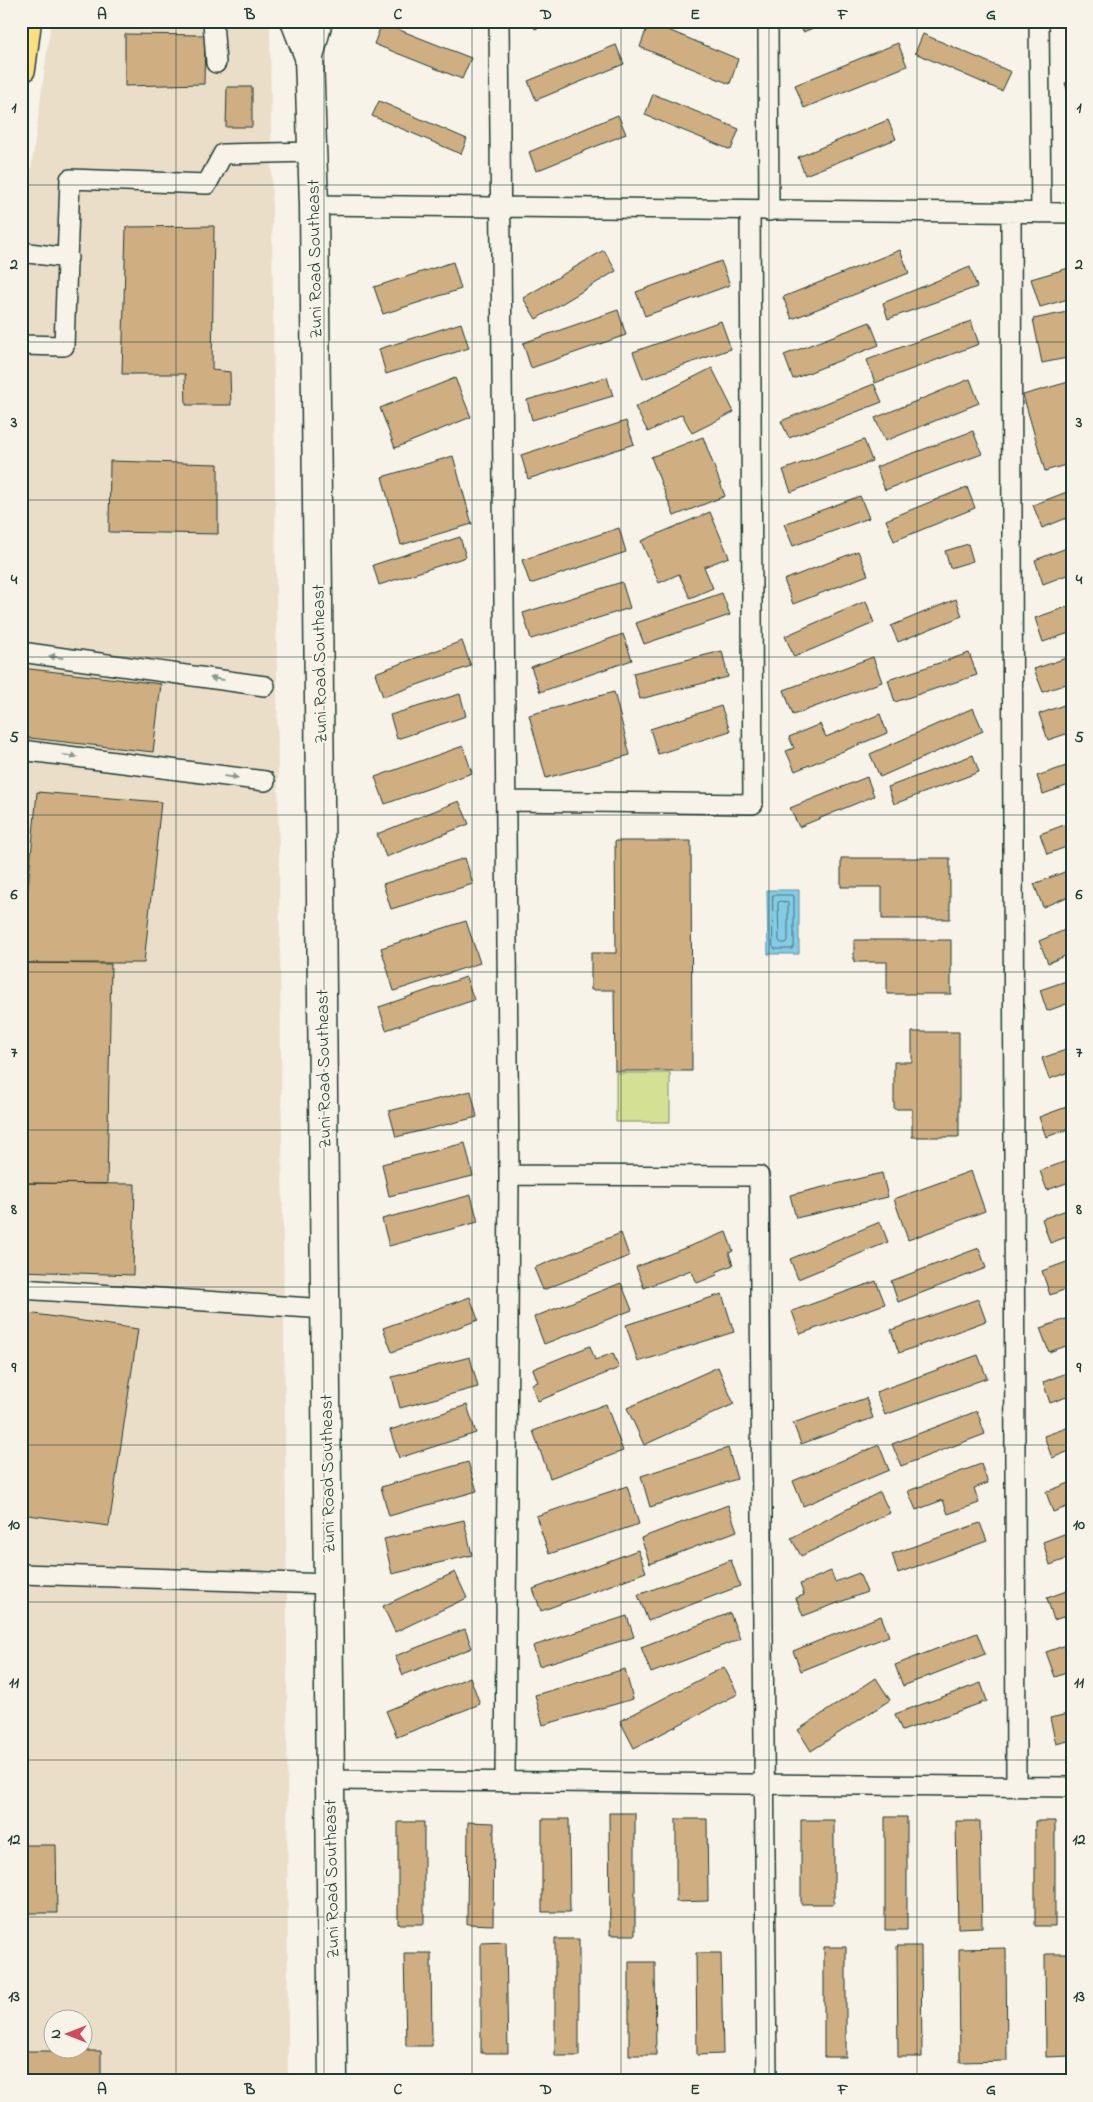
<svg xmlns="http://www.w3.org/2000/svg" width="1093" height="2102" font-family="'Indie Flower',sans-serif">
<rect width="100%" height="100%" fill="#f7f3e8"/>
<filter id="ink" filterUnits="userSpaceOnUse"><feTurbulence type="fractalNoise" baseFrequency=".02" numOctaves="2"/><feDisplacementMap in="SourceGraphic" scale="10" xChannelSelector="R" yChannelSelector="G"/><feConvolveMatrix kernelMatrix="1 2 1 2 8 2 1 2 1" color-interpolation-filters="sRGB"/></filter>
<g filter="url(#ink)">
<path fill="#ebdec9" fill-rule="evenodd" d="M51,21H270L287,1607L288,2081H21V245ZM52,2020H82V2050H52Z"/>
<path fill="#d4e194" stroke="#7a8f64" d="M616,1073H670V1122H616Z"/>
<path fill="#84cbe5" stroke="#5c929e" d="M767,890H799V954H768Z"/>
<g fill="none" stroke-linecap="round" stroke-linejoin="round">
<path stroke="#47767b" stroke-width="1" d="M773,895H792L794,896V946L792,949H775L773,947Z
M781,901L788,903V941L786,943H781L779,941L778,903Z"/>
</g>
<path fill="#cfae82" stroke="#1f3d34" d="M532,21H554L535,29Z
M799,21H831L803,32Z
M649,22L738,59L730,84L640,47Z
M382,23L471,58L462,79L374,44Z
M125,34L205,35L204,84L125,86Z
M923,34L1011,72L1002,91L915,53Z
M898,43L907,66L804,108L795,85Z
M616,45L624,64L536,100L528,81Z
M1072,80V104L1065,83Z
M227,87H252V127H226Z
M653,94L739,129L731,150L645,115Z
M379,101L467,139L461,154L372,116Z
M618,115L626,134L536,171L529,152Z
M888,120L896,139L805,175L798,157Z
M214,226L212,370L230,372L231,405H186L185,374H122L126,227Z
M604,250L616,271L536,319L523,298Z
M900,250L909,273L792,319L783,297Z
M721,261L730,285L645,316L636,292Z
M453,262L461,289L383,314L374,287Z
M970,267L977,287L888,319L883,303Z
M1072,267V298L1040,307L1031,279Z
M618,310L626,335L531,368L523,343Z
M1072,311V357L1042,363L1033,319Z
M721,321L731,349L643,379L633,352Z
M971,321L979,344L875,383L867,360Z
M870,322L879,345L793,379L784,355Z
M461,323L469,348L386,374L379,349Z
M712,368L734,412L692,433L682,414L648,432L635,407Z
M607,377L613,396L532,420L527,400Z
M455,378L471,417L395,448L380,408Z
M970,379L979,403L885,441L875,418Z
M1072,381V463L1045,471L1023,395Z
M874,384L882,402L789,438L781,421Z
M626,421L634,444L528,479L521,455Z
M973,431L982,454L885,490L876,467Z
M703,437L725,496L674,516L651,457Z
M864,440L872,461L791,492L783,470Z
M453,456L472,524L401,545L382,477Z
M110,461L218,464V534L109,532Z
M967,487L975,508L894,541L886,520Z
M1072,490V516L1042,528L1033,505Z
M860,496L869,518L793,546L784,524Z
M710,512L729,557L704,567L713,588L690,598L679,574L659,583L641,541Z
M619,528L626,552L530,584L522,560Z
M460,537L466,557L379,585L373,565Z
M968,544L973,561L950,568L945,551Z
M1072,546V573L1043,584L1035,560Z
M858,551L868,575L793,604L784,580Z
M622,582L630,608L531,639L523,613Z
M722,593L730,615L644,644L636,623Z
M956,599L962,616L898,642L891,626Z
M866,601L874,623L794,657L785,636Z
M1072,605V632L1043,642L1035,618Z
M623,634L632,660L540,692L531,667Z
M462,641L471,666L383,697L375,673Z
M722,651L728,677L640,699L633,673Z
M969,653L977,675L895,702L888,680Z
M1072,656V682L1043,692L1034,669Z
M873,657L882,682L793,715L784,690Z
M21,668L161,684L153,752L21,737Z
M614,692L630,755L546,778L529,715Z
M460,694L466,716L397,739L390,715Z
M1072,702V732L1048,740L1039,714Z
M721,706L730,731L658,754L650,729Z
M973,708L983,731L880,777L870,754Z
M880,714L887,733L795,771L786,751L794,748L789,737L820,724L826,737Z
M463,746L472,773L385,804L375,777Z
M973,755L979,772L894,804L888,787Z
M1072,764V784L1043,794L1037,776Z
M867,777L874,796L799,827L790,808Z
M37,792L161,802L144,963H21Z
M459,801L469,824L386,857L377,834Z
M1072,822V845L1047,854L1040,834Z
M615,841H691L692,1071H615L614,990H591V953H616Z
M465,858L473,884L391,909L383,884Z
M841,858H950V919H882V887H841Z
M1072,869V895L1043,907L1034,884Z
M466,921L480,963L394,991L381,948Z
M1072,927V953L1048,963L1039,941Z
M854,940H951V994H887V962H854Z
M21,963L111,964L107,1184L21,1183Z
M466,977L474,1000L386,1030L379,1007Z
M1072,979V1002L1047,1011L1040,990Z
M912,1032H959V1137H912V1109H894V1062H912Z
M1072,1048V1071L1049,1079L1042,1058Z
M471,1091L477,1117L396,1137L389,1111Z
M1072,1105V1128L1046,1137L1039,1117Z
M465,1143L473,1176L389,1196L382,1164Z
M1072,1159V1181L1047,1190L1040,1171Z
M971,1171L985,1211L908,1240L894,1199Z
M882,1173L888,1197L796,1218L790,1195Z
M21,1183L135,1184L133,1275L21,1271Z
M471,1195L478,1222L389,1246L382,1219Z
M1072,1208V1235L1050,1243L1042,1219Z
M880,1222L888,1242L798,1279L790,1259Z
M726,1232L733,1251L729,1253L733,1265L716,1272L717,1275L697,1283L691,1270L644,1288L636,1267Z
M621,1233L629,1256L543,1290L534,1268Z
M979,1248L986,1268L898,1302L891,1281Z
M1072,1260V1287L1050,1295L1042,1271Z
M876,1281L885,1304L800,1334L792,1311Z
M621,1283L632,1310L544,1344L534,1317Z
M722,1294L734,1332L638,1362L626,1325Z
M470,1297L478,1320L392,1352L383,1328Z
M978,1299L986,1321L899,1353L891,1330Z
M21,1312L138,1329L109,1526L21,1514Z
M1072,1317V1344L1049,1352L1040,1328Z
M590,1346L595,1360L613,1353L619,1368L538,1401L531,1384L538,1382L533,1369Z
M978,1355L987,1378L885,1415L876,1392Z
M470,1357L478,1387L400,1408L392,1377Z
M718,1367L734,1404L644,1445L627,1408Z
M1072,1371V1395L1050,1403L1043,1382Z
M866,1398L873,1418L801,1444L793,1423Z
M606,1404L623,1451L550,1478L533,1431Z
M467,1405L476,1433L399,1458L390,1430Z
M977,1411L985,1434L901,1466L892,1444Z
M1072,1426V1450L1052,1458L1044,1436Z
M879,1445L889,1470L803,1506L793,1481Z
M728,1448L737,1479L650,1507L641,1476Z
M468,1462L477,1491L389,1516L381,1487Z
M981,1464L988,1483L974,1488L979,1503L948,1514L943,1500L916,1510L908,1491Z
M1072,1482V1505L1053,1512L1046,1492Z
M627,1486L639,1524L549,1554L536,1516Z
M880,1492L890,1513L801,1556L791,1538Z
M728,1505L737,1531L650,1564L641,1538Z
M464,1520L472,1555L392,1574L384,1539Z
M980,1523L987,1541L898,1573L892,1554Z
M1072,1531V1557L1050,1565L1043,1542Z
M638,1550L646,1572L541,1611L533,1589Z
M731,1560L740,1586L648,1621L638,1595Z
M831,1571L835,1582L859,1573L867,1592L803,1616L796,1598L804,1595L800,1584Z
M455,1572L467,1598L395,1632L383,1606Z
M1072,1589V1614L1054,1620L1047,1598Z
M730,1613L740,1639L651,1673L641,1647Z
M627,1616L634,1637L539,1666L533,1646Z
M881,1616L889,1636L801,1671L793,1651Z
M465,1629L472,1648L403,1675L395,1656Z
M977,1633L985,1654L903,1686L895,1665Z
M1072,1643V1671L1055,1677L1046,1652Z
M724,1667L738,1694L634,1748L620,1721Z
M625,1669L633,1699L543,1725L535,1695Z
M470,1677L480,1704L397,1737L386,1711Z
M876,1678L890,1700L811,1751L798,1730Z
M981,1683L987,1701L902,1731L895,1714Z
M1072,1713V1740L1056,1744L1050,1718Z
M609,1813H635V1935H610Z
M885,1817H907V1930H885Z
M542,1819H569L570,1912H542Z
M676,1819H707L708,1901L676,1902Z
M801,1820H834V1904H801Z
M956,1821H980L982,1927L958,1928Z
M1035,1821H1055V1926H1035Z
M398,1822H424V1924H398Z
M468,1822L494,1823L493,1925L467,1924Z
M21,1845H56L57,1913H21Z
M555,1939H579V2056H555Z
M506,1942L508,2053H481V1943Z
M897,1946H921L922,2057H898Z
M824,1947H846V2057H824Z
M1006,1948L1007,2061L960,2062L959,1949Z
M404,1953H431L432,2046H406Z
M696,1953H721L723,2054L697,2055Z
M1045,1954H1068L1070,2056L1046,2057Z
M629,1962H655L656,2055H629Z
M21,2040L23,2051H101V2081H21Z"/>
<g fill="none" stroke-linecap="round" stroke-linejoin="round">
<defs>
<path id="service" d="M213,21L216,63
M499,21L509,1175L505,1781
M768,21L769,211
M1039,21L1041,213
M314,205L1072,213
M1011,213L1016,1786
M21,252L68,258
M21,345L64,346L70,179L207,184L223,154L312,152
M21,652L265,686
M21,750L265,781
M506,801L753,804L750,210
M509,1175L759,1176L767,2081
M21,1289L326,1309
M21,1574L329,1584
M330,1780L1072,1787"/>
<path id="tertiary" d="M295,21L309,57
M318,21L309,57L314,205L333,2081"/>
<path id="primary" d="M21,69L27,21"/>
</defs>
<use href="#service" stroke="#1f3d34" stroke-width="22"/>
<use href="#tertiary" stroke="#1f3d34" stroke-width="31"/>
<use href="#primary" stroke="#1f3d34" stroke-width="31"/>
<use href="#service" stroke="#f7f3e8" stroke-width="19"/>
<use href="#tertiary" stroke="#f7f3e8" stroke-width="28"/>
<use href="#primary" stroke="#fedf80" stroke-width="28"/>
</g>
<defs><path id="oneway-solid" d="M-6-.8H1V-3.2L6.5 0L1 3.2V.8H-6Z" transform="scale(1.25)"/></defs>
<g fill="#8b988e">
<use href="#oneway-solid" transform="translate(56 657) rotate(-172)"/>
<use href="#oneway-solid" transform="translate(217 679) rotate(-172)"/>
<use href="#oneway-solid" transform="translate(70 756) rotate(7)"/>
<use href="#oneway-solid" transform="translate(231 777) rotate(7)"/>
</g>
</g>
<path fill="none" stroke="#1f3d34" stroke-width="1" stroke-opacity="0.55" d="M176,21V2081M324,21V2081M472,21V2081M621,21V2081M769,21V2081M917,21V2081M21,185H1072M21,342H1072M21,500H1072M21,657H1072M21,815H1072M21,972H1072M21,1130H1072M21,1287H1072M21,1445H1072M21,1602H1072M21,1760H1072M21,1917H1072"/>
<g text-anchor="middle" stroke-width="4" stroke-linejoin="round" paint-order="stroke">
<g font-size="18" fill="#1f3d34" stroke="#f7f3e8">
<text transform="translate(314 259) rotate(-91)" y="6">Zuni Road Southeast</text>
<text transform="translate(319 664) rotate(-91)" y="6">Zuni Road Southeast</text>
<text transform="translate(323 1069) rotate(-91)" y="6">Zuni Road Southeast</text>
<text transform="translate(327 1474) rotate(-91)" y="6">Zuni Road Southeast</text>
<text transform="translate(331 1879) rotate(-91)" y="6">Zuni Road Southeast</text>
</g>
</g>
<rect width="1093" height="2102" fill="none" stroke="#f7f3e8" stroke-width="55"/>
<g transform="translate(68 2034) rotate(270)"><circle r="24" fill="#f7f3e8" stroke="#a1aaa0"/>
<path d="M0-4L9 19L0 12L-9 19Z" fill="#d1495b"/>
<text y="-8" font-size="14" font-weight="bold" text-anchor="middle" fill="#1f3d34">N</text>
</g>
<rect x="28" y="28" width="1038" height="2046" fill="none" stroke="#1f3d34" stroke-width="2"/>
<g font-size="16" text-anchor="middle" font-weight="bold" fill="#1f3d34">
<text x="102" y="19">A</text>
<text x="250" y="19">B</text>
<text x="398" y="19">C</text>
<text x="546" y="19">D</text>
<text x="695" y="19">E</text>
<text x="843" y="19">F</text>
<text x="991" y="19">G</text>
<text x="14" y="112">1</text>
<text x="1079" y="112">1</text>
<text x="14" y="269">2</text>
<text x="1079" y="269">2</text>
<text x="14" y="427">3</text>
<text x="1079" y="427">3</text>
<text x="14" y="584">4</text>
<text x="1079" y="584">4</text>
<text x="14" y="742">5</text>
<text x="1079" y="742">5</text>
<text x="14" y="899">6</text>
<text x="1079" y="899">6</text>
<text x="14" y="1057">7</text>
<text x="1079" y="1057">7</text>
<text x="14" y="1214">8</text>
<text x="1079" y="1214">8</text>
<text x="14" y="1372">9</text>
<text x="1079" y="1372">9</text>
<text x="14" y="1529">10</text>
<text x="1079" y="1529">10</text>
<text x="14" y="1687">11</text>
<text x="1079" y="1687">11</text>
<text x="14" y="1844">12</text>
<text x="1079" y="1844">12</text>
<text x="14" y="2001">13</text>
<text x="1079" y="2001">13</text>
<text x="102" y="2094">A</text>
<text x="250" y="2094">B</text>
<text x="398" y="2094">C</text>
<text x="546" y="2094">D</text>
<text x="695" y="2094">E</text>
<text x="843" y="2094">F</text>
<text x="991" y="2094">G</text>
</g>
</svg>
